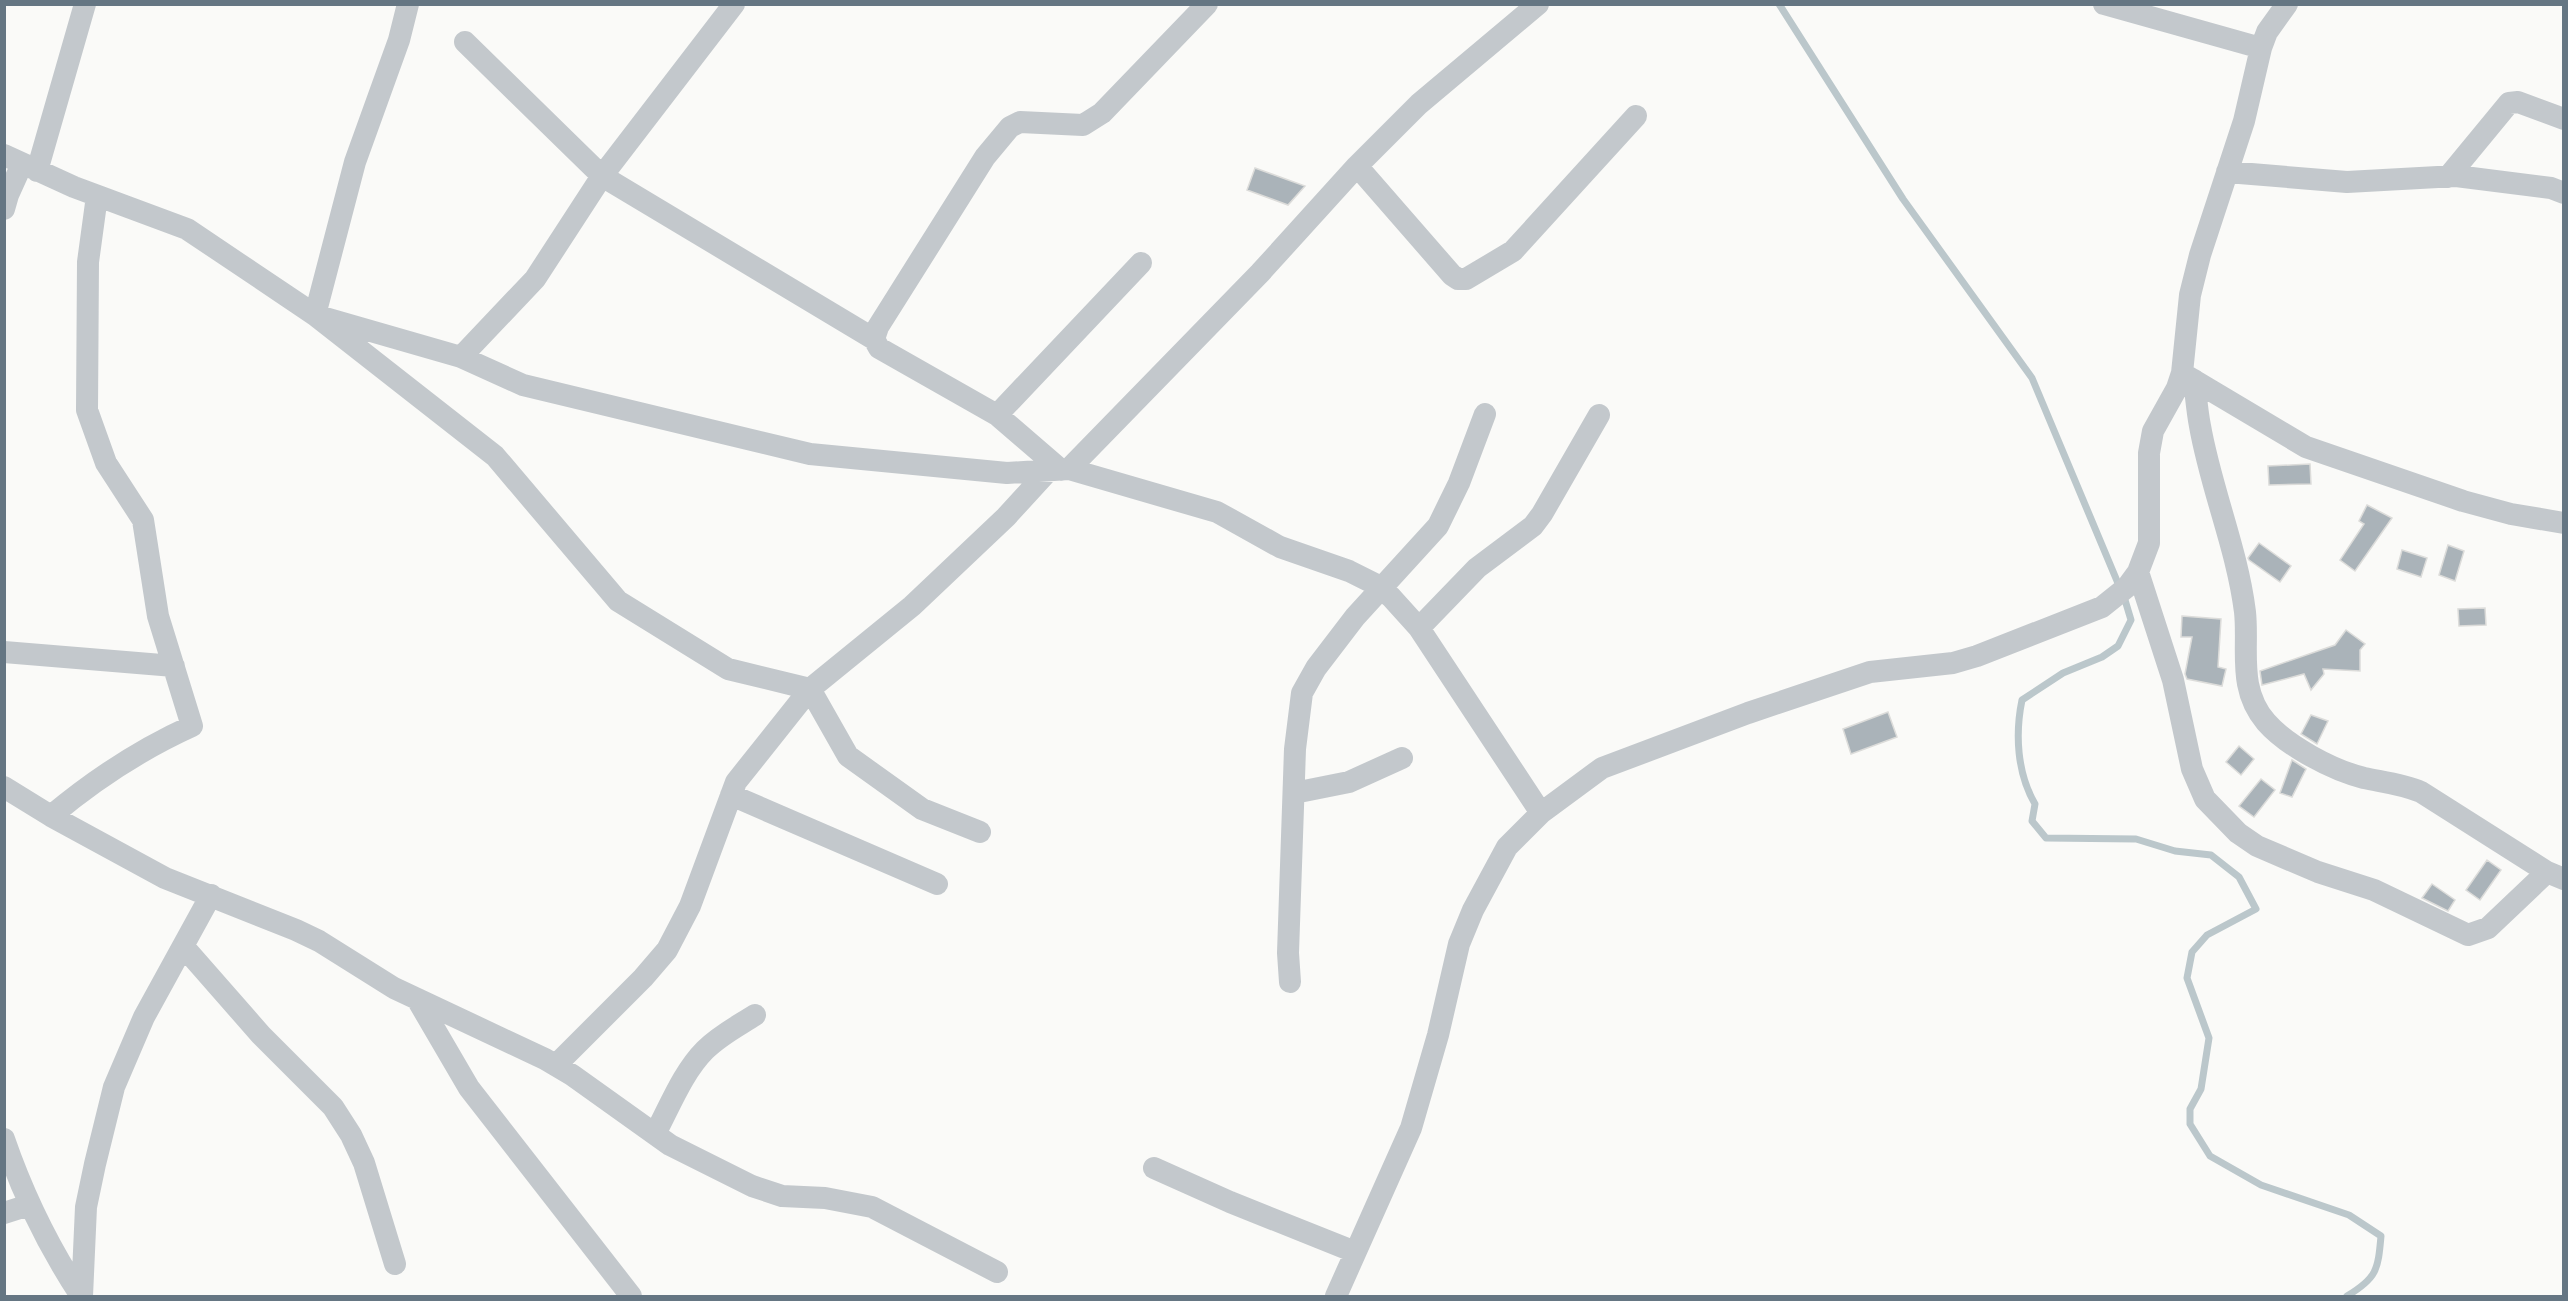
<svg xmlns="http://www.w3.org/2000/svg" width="2568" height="1301" font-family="Quicksand,sans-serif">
<rect width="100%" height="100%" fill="#fafaf8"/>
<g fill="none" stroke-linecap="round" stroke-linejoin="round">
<path stroke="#bbc7cb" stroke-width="7" d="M1779,4L1903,199L2032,378L2125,600L2131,620L2118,646L2102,657L2063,673L2022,700C2015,734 2017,773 2035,804L2032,821L2046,838L2136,839L2175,851L2211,855L2239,877L2256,909L2207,935L2192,952L2187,978L2209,1038L2201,1089L2190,1109V1124L2210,1156L2261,1185L2349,1215L2381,1236C2378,1270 2377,1278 2347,1296"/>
</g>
<path fill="#aab3b9" stroke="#dcdcda" stroke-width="1.5" d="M1255,168L1305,186L1288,205L1247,190Z
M2310,464L2311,484L2269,485L2268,466Z
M2367,505L2392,518L2355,571L2340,560L2364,524L2359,521Z
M2259,543L2291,566L2280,582L2249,560L2248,558Z
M2448,545L2464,551L2455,581L2439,575Z
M2402,550L2427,558L2421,577L2397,569Z
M2485,608L2486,625L2459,626L2458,609Z
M2182,616L2221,619L2218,667L2226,669L2222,686L2187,679L2185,674L2192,637H2181Z
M2346,630L2365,644L2360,650V671L2323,669L2324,674L2311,690L2304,674L2262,685L2260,671L2335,645Z
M1888,712L1897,737L1851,754L1843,729Z
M2311,715L2328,721L2317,744L2301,734Z
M2239,746L2254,759L2241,775L2226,762Z
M2292,760L2306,769L2292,797L2280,793Z
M2261,779L2275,790L2254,817L2239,806Z
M2487,860L2501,870L2480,900L2466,890Z
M2432,884L2455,900L2448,911L2422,898Z"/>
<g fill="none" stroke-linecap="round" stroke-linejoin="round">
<path stroke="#c3c8cc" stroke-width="22" d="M2104,4L2261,48
M465,42L602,176L874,339
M4,155L74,187L187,229L315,315L495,456L618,601L728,669L810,689L848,756L922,809L980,832
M1357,166L1452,275L1458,279H1466L1513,251L1636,116
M37,171L85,4
M2227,172L2347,182L2456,176L2551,188L2564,193
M2448,177L2509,103L2518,102L2564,119
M4,209L8,195L22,164
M315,315L461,357L523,385L810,454L1007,473L1069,469L1217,512L1280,547L1349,571L1375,584L1391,597L1419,628L1541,813
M315,315L355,162L399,40L408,4
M461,357L535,279L602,176L734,4
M2185,375L2306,447L2463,501L2511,514L2564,523
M2194,380C2196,395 2197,411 2200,426C2211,489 2237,548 2245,612C2249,649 2237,688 2266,722C2287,746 2332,770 2364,778C2383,782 2403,784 2421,792L2547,872L2564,879
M997,415L1141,263
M1069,469L1260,273L1357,166L1419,104L1538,4
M1061,470L997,415L879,348L874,339L878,327L985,157L1010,127L1020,122L1083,125L1102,113L1207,4
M2138,572L2173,680L2192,769L2205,799L2238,833L2257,846L2318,872L2374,890L2468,935L2488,928L2547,872
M1419,628L1477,568L1533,526L1542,514L1599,415
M4,652L174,666
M4,787L51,816L165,878L296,930L319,941L394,988L545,1059L572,1075L670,1145L752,1186L782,1196L825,1198L872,1207L997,1272
M1294,793L1349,782L1402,758
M731,795L937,884
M51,816C94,780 141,749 192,726L158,616L143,520L106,463L87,410L88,262L97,196
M183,946L261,1035L333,1107L351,1135L364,1163L395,1264
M1290,982L1288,953L1295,749L1302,693L1316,668L1355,617L1438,526L1459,483L1485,414
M417,999L469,1088L631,1296
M556,1065L643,978L667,950L690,906L736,782L810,689L912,606L1006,517L1048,471
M655,1134C670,1106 683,1072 705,1050C720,1035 738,1026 755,1015
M4,1139C24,1197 48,1246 81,1296
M1154,1168L1230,1202L1355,1252
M4,1213L29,1205
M82,1296L86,1207L95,1164L114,1087L144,1017L211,895
M1336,1296L1411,1128L1438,1035L1459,944L1473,910L1507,847L1541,813L1602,768L1748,713L1870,672L1953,663L1977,656L2102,607L2127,587L2138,572L2149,543V453L2153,431L2177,388L2182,373L2190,295L2200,255L2244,121L2261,48L2267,32L2287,4"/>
</g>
<rect width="2568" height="1301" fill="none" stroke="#657683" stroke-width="12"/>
</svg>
